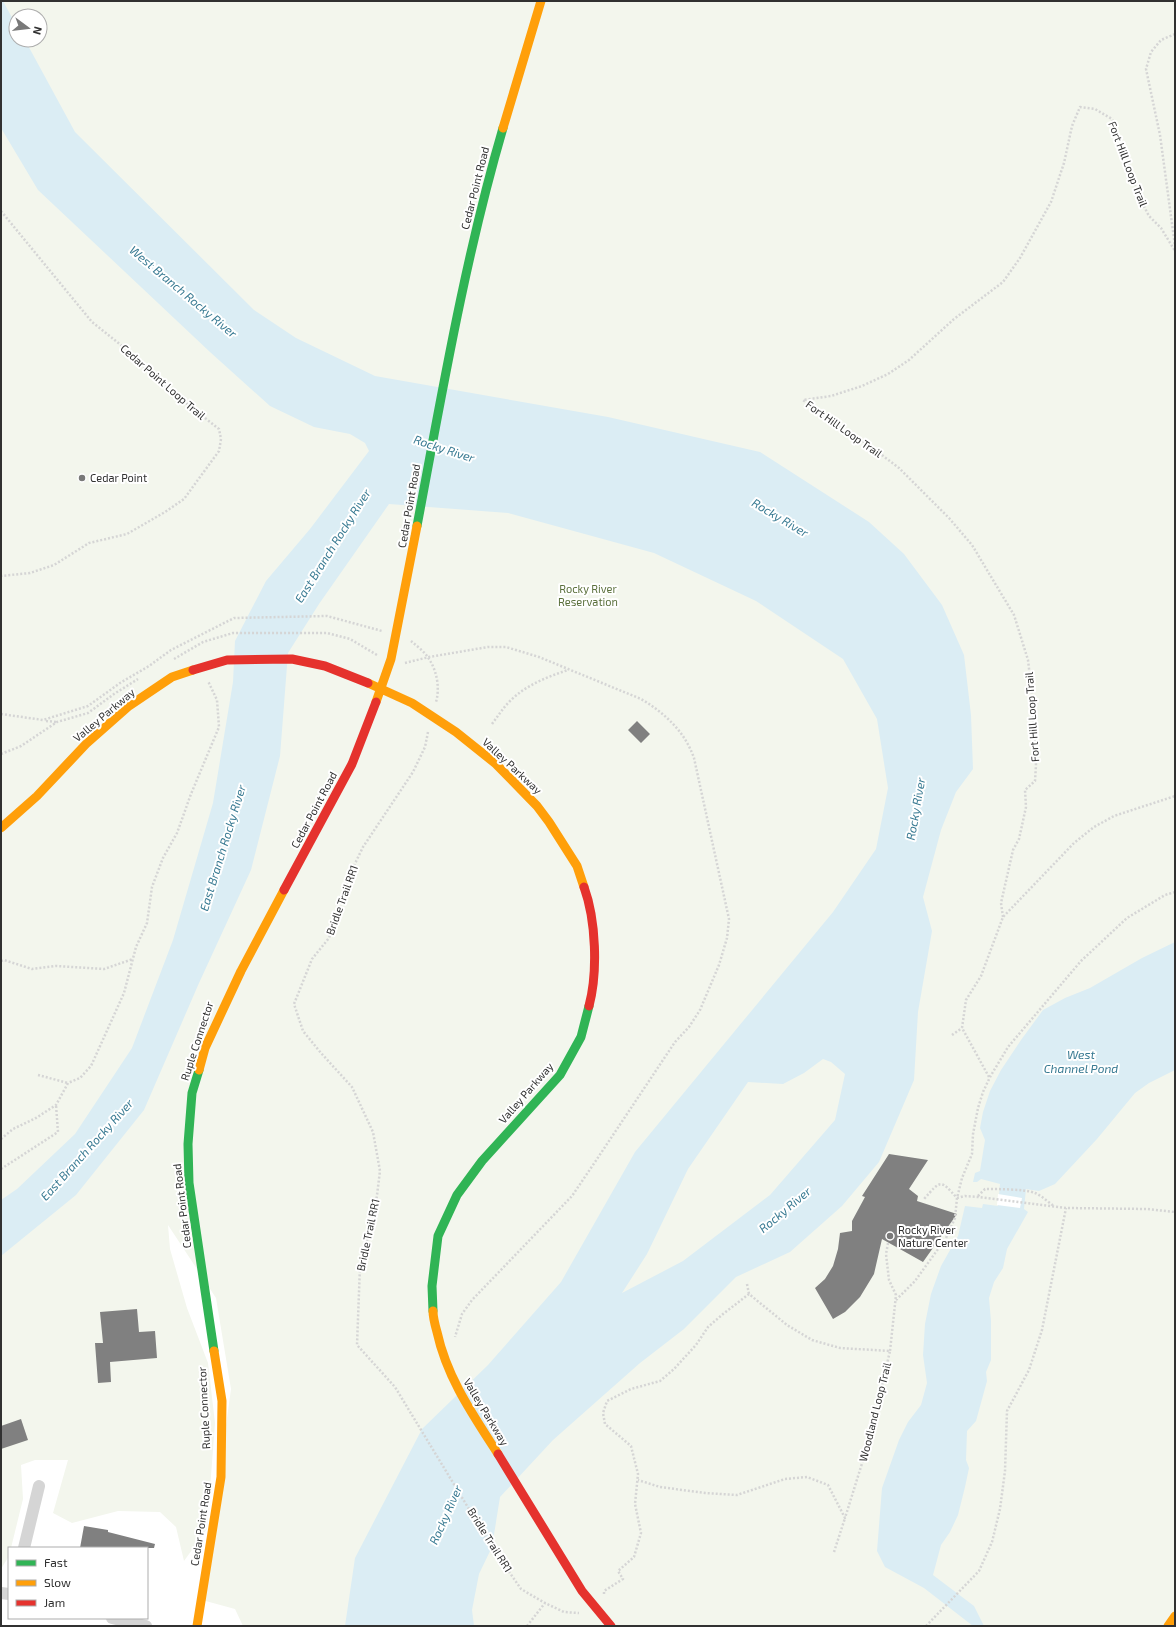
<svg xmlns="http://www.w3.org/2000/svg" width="1176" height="1627" font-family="'Exo 2',sans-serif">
<rect width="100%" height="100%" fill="#fff"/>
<path fill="#f3f6ed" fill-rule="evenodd" d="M1,1H1175V1626H243L235,1609L202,1600L231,1389L216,1298L168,1225L170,1249L187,1308L208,1363L215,1423L207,1529L184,1561L176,1527L160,1512L118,1511L72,1523L53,1513L68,1460H35L21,1465L23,1499L11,1548H9V1556L1,1569ZM16,16H40V40H16Z"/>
<path fill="#dbedf4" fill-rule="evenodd" d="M1,1H3L16,25V40H25L75,132L254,310L296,338L375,376L608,417L760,452L869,522L904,554L942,605L964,655L971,715L973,769L956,792L941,830L923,897L932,931L918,1012L914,1080L879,1162L842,1206L790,1252L736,1277L684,1329L640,1363L553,1440L500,1497L492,1547L479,1574L472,1610L474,1626H345L355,1558L422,1429L488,1365L561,1282L635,1152L833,912L876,849L888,788L877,719L843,659L756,601L654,553L508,513L389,504L319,604L288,653L280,756L251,870L199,983L144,1110L76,1195L1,1256V1200L17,1189L75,1134L132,1048L173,940L213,803L233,682L235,641L266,581L310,529L369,451L365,443L350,434L314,427L270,406L210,352L38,190L1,128ZM823,1059L831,1062L845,1074L835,1120L770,1195L683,1261L622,1293L647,1254L688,1169L748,1082L783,1084L804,1073Z
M1175,942V1070L1149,1083L1135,1093L1097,1139L1055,1184L1039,1191L1026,1189L1024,1209L1028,1212L1007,1249L1003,1268L994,1282L989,1298L991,1321V1360L986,1372L987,1381L976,1421L967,1431L966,1460L969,1468L965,1487L958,1515L950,1532L941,1545L933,1575L974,1606L984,1626H973L924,1588L885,1567L877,1551L882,1488L899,1440L908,1422L921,1405L927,1383L923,1355L925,1324L931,1294L941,1266L958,1236L965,1206L982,1208L983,1204L998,1206L1000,1184L981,1179L977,1182H973L975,1173L980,1171L985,1140L980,1128L983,1112L990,1091L1001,1070L1021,1040L1043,1010L1065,998L1090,988L1142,958Z"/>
<path fill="#fff" d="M998,1194L1022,1198L1020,1208L997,1205Z"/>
<path fill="#808080" d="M637,721L650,734L641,743L628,730Z
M889,1154L928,1160L909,1189L918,1196L917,1201L957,1214L923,1262L882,1239L874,1274L860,1297L845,1312L833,1319L815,1288L825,1279L833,1266L838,1249L840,1233L852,1231V1221L865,1197L862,1196Z
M137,1309L139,1332L155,1331L157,1358L110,1362L111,1382L98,1383L95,1343H103L100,1312Z
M21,1419L28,1440L1,1449V1426Z
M84,1526L108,1530V1532L155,1544L154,1548H80Z"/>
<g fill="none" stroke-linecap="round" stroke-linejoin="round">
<path stroke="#d5d5d5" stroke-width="2.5" stroke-dasharray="2 2" stroke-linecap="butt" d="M1175,34L1161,40L1151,52L1146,69L1160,135L1175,246
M1,211L92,322L126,349L162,384L219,429L221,439L219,451L184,499L165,512L127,534L89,543L54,565L30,573L1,576
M411,641C417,646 425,652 429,659C437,671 440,688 436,702
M174,659L203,642L233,633H327L350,639L377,655
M405,663L429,657L488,647H506L539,657L641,699C665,713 685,732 694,758L729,919L727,938L719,965L700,1010L689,1027L675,1042L595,1162L572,1196L472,1300L462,1314L455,1337
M1,714L43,720L88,706L120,683L149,666L171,650L234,618L327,616L382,631
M46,721L57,722
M492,724C498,716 503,708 510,701C526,685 547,677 568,670
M428,732L425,747L413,772L363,847L348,878L339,912L329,938L312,959L294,1004L303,1031L321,1053L352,1087L373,1132L380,1171L375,1211L360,1266L357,1345L395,1387L492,1547L521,1589L545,1603L564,1612L579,1613
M1,754L21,746L57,722L88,713L114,694L138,679
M1175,892L1165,895L1127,918L1081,961L1008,1047L990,1077L983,1092L978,1108L973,1134L972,1154L962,1178L957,1198L965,1196L978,1197L1066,1208L1147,1209L1175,1212
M1003,917L1001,903L1013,850L1019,839L1026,807L1025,790L1035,781L1036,765L1032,694L1028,660L1014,615L972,545L949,518L899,468L866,443L838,426L803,400L831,396L862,386L888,374L909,360L954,319L1003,282L1020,258L1051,202L1064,163L1072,126L1080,107L1095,109L1112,119L1125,151L1137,193L1149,216L1161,228L1175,251
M1,961L4,960L32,969L56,966L104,969L133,959
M952,1035L962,1028
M38,1075L68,1083
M989,1077L962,1028L966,1000L981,976L1003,917L1074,843L1094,827L1114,816L1175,796
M1,1139L13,1129L36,1118L56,1105L68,1083L80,1078L91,1066L124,993L136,947L147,923L152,887L163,858L177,833L191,794L219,727L217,700L208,681
M1,1169L58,1132L56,1105
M978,1196L985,1189C997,1189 1025,1189 1035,1193C1042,1196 1048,1202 1054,1206
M888,1243L886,1254L889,1280L896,1295L890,1351
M747,1284L749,1294
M896,1300L915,1281L946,1238L955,1218L957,1198C940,1179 941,1180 924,1199
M834,1552L845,1518
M604,1594V1591L623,1579L618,1571L634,1557L641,1533L635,1504L638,1474L631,1446L605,1424L603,1413L607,1401L631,1389L660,1381L674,1369L696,1345L708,1327L723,1314L749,1294L787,1325L812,1340L840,1348L890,1351L869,1441L845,1518L828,1485L807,1477L785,1479L737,1495L705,1493L660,1487L638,1480
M527,1626L545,1603
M926,1626L979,1571L992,1542L1000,1509L1005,1471L1007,1411L1029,1370L1042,1330L1066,1208"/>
<path stroke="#d5d5d5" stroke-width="12" d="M24,1548L39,1486
M1,1593L9,1594
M112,1618L146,1626"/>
<path stroke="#30b455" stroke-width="9" d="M417,526C442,393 465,258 503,128
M199,1070L192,1093L188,1144L189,1183L214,1351
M433,1311L432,1286L438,1236L457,1195L482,1161L560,1075L581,1037L589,1006"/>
<path stroke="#ff9f0a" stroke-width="9" d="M503,128L541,1
M368,683L412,703L456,732L496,764L537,806L549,822L577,866L584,887
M376,702L391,659L417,526
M1,828L37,796L86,744L129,706L172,677L193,670
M199,1070L205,1048L241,971L284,890
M433,1311C433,1318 435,1325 437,1332C447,1378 473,1415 498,1454
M197,1626L221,1477L222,1401L214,1351
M1168,1626L1175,1616"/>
<path stroke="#e5322d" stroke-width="9" d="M193,670L227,660L292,659L325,666L368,683
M584,887C596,920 598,972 589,1006
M284,890L352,764L376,702
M498,1454L582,1591L611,1626"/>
</g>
<g fill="#797979" stroke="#fff" stroke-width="1.5">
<circle cx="82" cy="478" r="4"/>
<circle cx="890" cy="1236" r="4"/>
</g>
<g text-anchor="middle" stroke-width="4" stroke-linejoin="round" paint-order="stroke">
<g font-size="11" fill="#313131" stroke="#fff">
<text transform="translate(1128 164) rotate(69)" y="4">Fort Hill Loop Trail</text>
<text transform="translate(475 188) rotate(-76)" y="4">Cedar Point Road</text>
<text transform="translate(163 382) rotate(41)" y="4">Cedar Point Loop Trail</text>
<text transform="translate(844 429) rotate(35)" y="4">Fort Hill Loop Trail</text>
<text transform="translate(409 506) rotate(-80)" y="4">Cedar Point Road</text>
<text transform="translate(104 715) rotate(-40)" y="4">Valley Parkway</text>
<text transform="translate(1032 717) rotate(-94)" y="4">Fort Hill Loop Trail</text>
<text transform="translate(512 766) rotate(43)" y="4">Valley Parkway</text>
<text transform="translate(314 810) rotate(-62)" y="4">Cedar Point Road</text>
<text transform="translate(342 900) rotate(-70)" y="4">Bridle Trail RR1</text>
<text transform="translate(197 1041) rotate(-72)" y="4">Ruple Connector</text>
<text transform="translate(526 1093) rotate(-49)" y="4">Valley Parkway</text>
<text transform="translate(182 1206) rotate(-97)" y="4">Cedar Point Road</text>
<text transform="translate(368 1235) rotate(-78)" y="4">Bridle Trail RR1</text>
<text transform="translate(204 1408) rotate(-93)" y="4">Ruple Connector</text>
<text transform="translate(486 1412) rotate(59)" y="4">Valley Parkway</text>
<text transform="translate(875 1412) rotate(-76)" y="4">Woodland Loop Trail</text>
<text transform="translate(201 1524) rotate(-81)" y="4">Cedar Point Road</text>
<text transform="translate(490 1540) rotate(58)" y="4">Bridle Trail RR1</text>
</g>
<g font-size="11" fill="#313131" stroke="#fff" text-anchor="start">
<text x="90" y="482">Cedar Point</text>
<text x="898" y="1234">Rocky River<tspan x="898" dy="13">Nature Center</tspan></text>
</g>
<g font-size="11" fill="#5b703c" stroke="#fff">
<text x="588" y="593">Rocky River<tspan x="588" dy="13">Reservation</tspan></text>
</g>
<g font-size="12" font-style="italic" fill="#387a92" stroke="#fff">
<text transform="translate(183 292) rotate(40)" y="4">West Branch Rocky River</text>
<text transform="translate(444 449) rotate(18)" y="4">Rocky River</text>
<text transform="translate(780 518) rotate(31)" y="4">Rocky River</text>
<text transform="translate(333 546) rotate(-58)" y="4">East Branch Rocky River</text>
<text transform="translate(916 809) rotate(-80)" y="4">Rocky River</text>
<text transform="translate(223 848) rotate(-73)" y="4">East Branch Rocky River</text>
<text x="1081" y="1059">West<tspan x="1081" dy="14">Channel Pond</tspan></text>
<text transform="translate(87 1150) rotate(-48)" y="4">East Branch Rocky River</text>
<text transform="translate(785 1210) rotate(-40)" y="4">Rocky River</text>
<text transform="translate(446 1515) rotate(-66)" y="4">Rocky River</text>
</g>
</g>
<rect width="1176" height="1627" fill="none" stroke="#313131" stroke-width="4"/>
<rect x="8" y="1547" width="140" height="72" fill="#ffffff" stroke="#adadad"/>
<rect x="16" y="1560" width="20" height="6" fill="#30b455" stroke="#adadad"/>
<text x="44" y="1567" font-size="12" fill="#313131">Fast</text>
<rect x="16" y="1580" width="20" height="6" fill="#ff9f0a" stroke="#adadad"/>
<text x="44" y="1587" font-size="12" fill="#313131">Slow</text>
<rect x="16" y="1600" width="20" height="6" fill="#e5322d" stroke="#adadad"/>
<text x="44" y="1607" font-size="12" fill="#313131">Jam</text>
<g transform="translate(28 28) rotate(105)"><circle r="19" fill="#ffffff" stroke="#adadad"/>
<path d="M0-3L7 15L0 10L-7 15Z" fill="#797979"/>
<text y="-6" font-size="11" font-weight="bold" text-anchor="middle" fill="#313131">N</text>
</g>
</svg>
